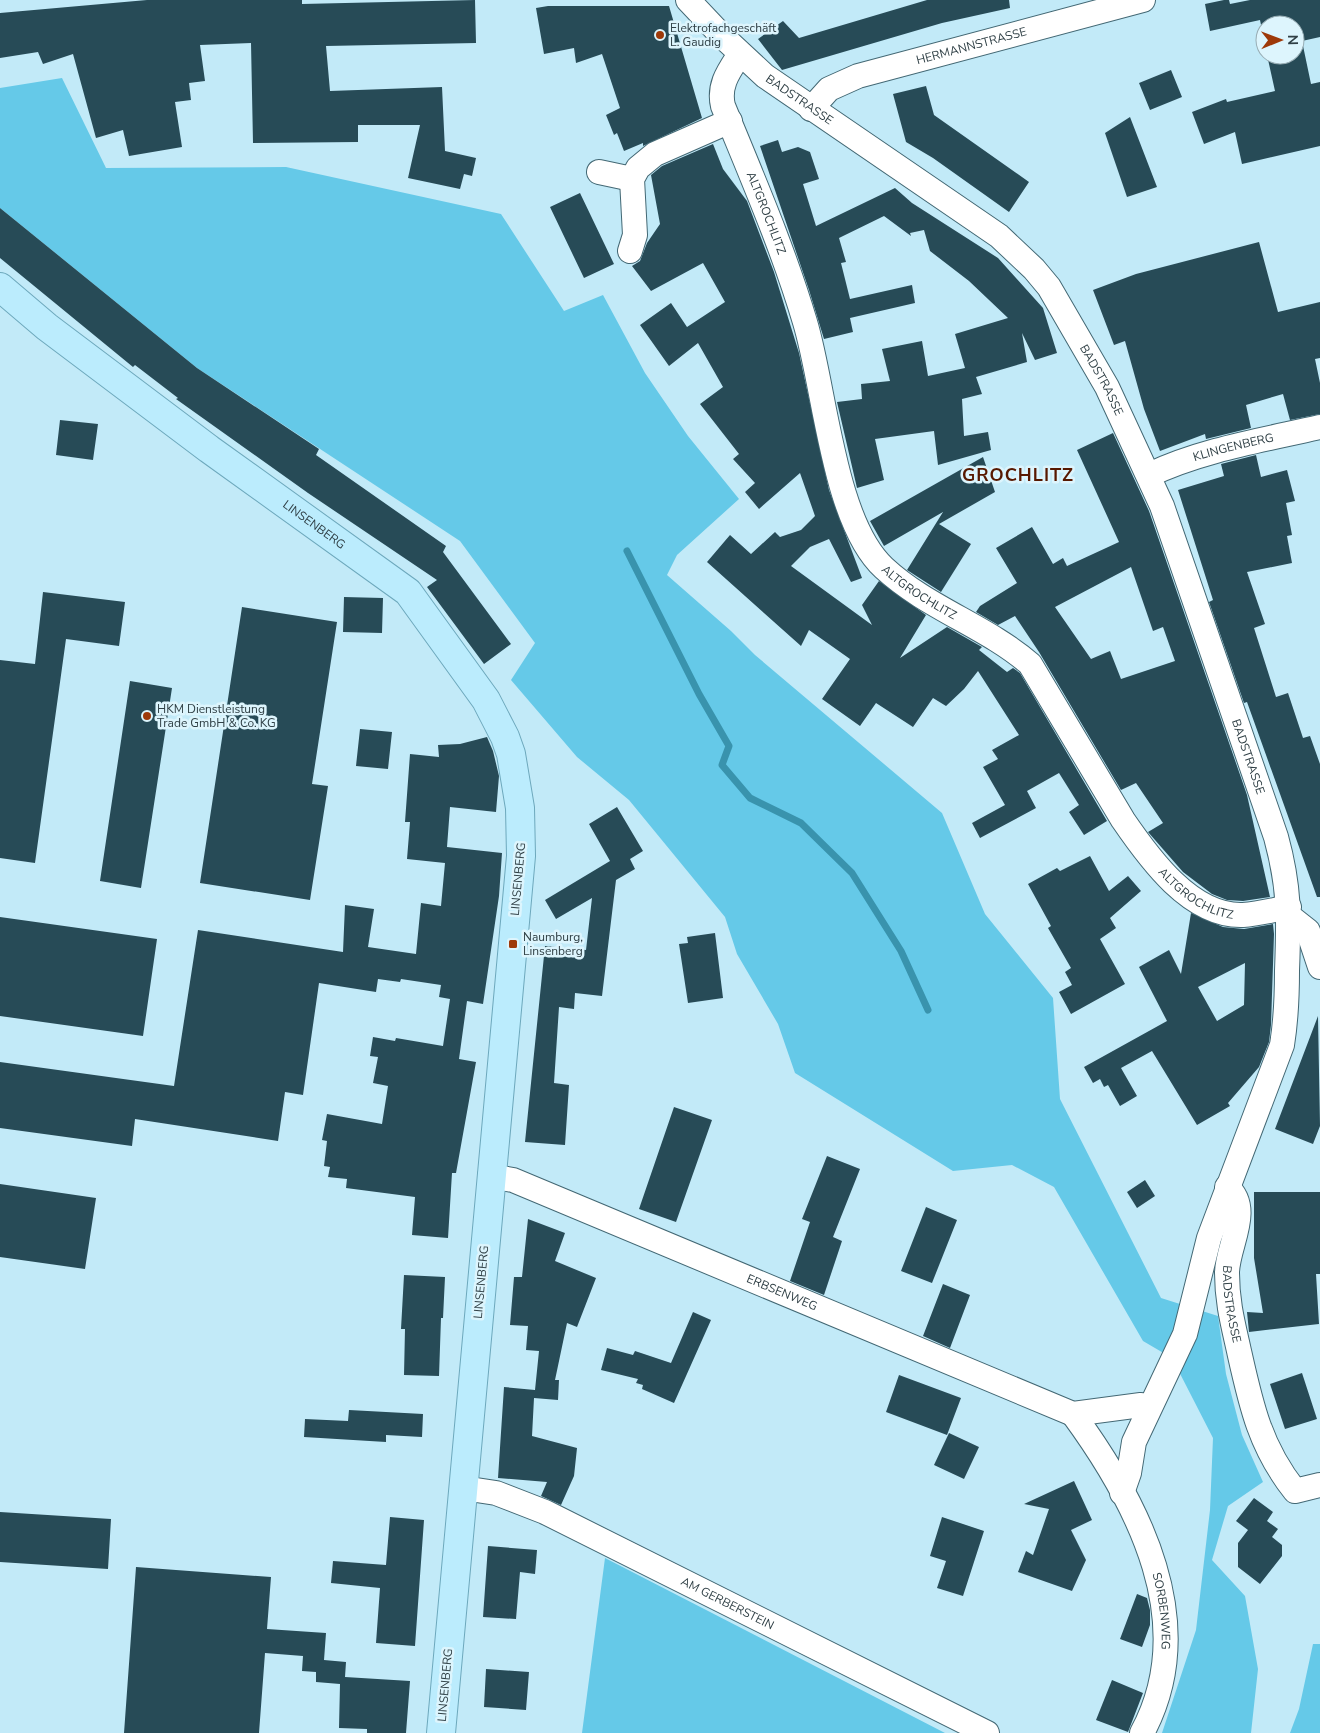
<svg xmlns="http://www.w3.org/2000/svg" width="1320" height="1733" font-family="'Nunito Sans',sans-serif">
<rect width="100%" height="100%" fill="#c2eaf8"/>
<path fill="#65c9e8" d="M62,78L106,168L286,167L501,214L564,311L603,295L645,373L688,436L739,499L677,555L667,575L731,631L755,655L942,813L985,914L1053,998L1060,1099L1161,1298L1218,1316L1226,1374L1242,1435L1263,1482L1228,1506L1212,1560L1245,1596L1258,1669L1251,1733H1162L1196,1630L1210,1510L1213,1438L1172,1358L1143,1341L1054,1187L1012,1165L953,1171L795,1073L778,1024L737,954L725,917L629,800L577,757L511,680L535,643L460,541L197,368L0,208V88Z
M605,1558L945,1733H582Z
M1313,1644H1320V1733H1290L1299,1709Z"/>
<g fill="none" stroke-linecap="round" stroke-linejoin="round">
<path stroke="#3993ad" stroke-width="7" d="M627,551L699,694L729,746L722,765L750,798L801,823L852,873L901,951L928,1010"/>
</g>
<path fill="#274b57" fill-rule="evenodd" d="M147,0H302V4L475,0L476,43L326,46L330,91L442,87L445,151L476,158L472,176L464,174L460,189L408,178L420,125H358V142L253,143L251,43L200,45L205,81L189,83L191,100L175,102L182,147L129,156L123,130L96,138L73,54L43,64L38,52L0,58V13Z
M927,0H1009L1010,8L942,23L782,70L758,39L783,21L799,38Z
M1224,0H1229L1230,4L1250,0H1320V37L1302,41L1311,84L1320,82V146L1242,164L1235,132L1204,144L1192,112L1226,99L1227,102L1275,91L1267,55H1295V25H1265V44L1260,20L1210,31L1205,4Z
M548,6H669L702,118L643,146V143L624,151L617,133L614,135L606,115L620,108L602,54L576,63L574,48L544,54L536,8Z
M1171,70L1182,97L1150,110L1139,83Z
M926,86L934,115L1029,182L1009,212L933,158L906,142L893,94Z
M1130,117L1157,187L1127,197L1105,133Z
M778,140L782,152L798,147L810,152L819,179L803,184L816,226L895,188L912,203L998,258L1043,308L1057,353L1035,360L1022,333L1027,362L976,377L982,394L962,399L964,436L988,432L991,450L938,465L934,431L875,439L884,480L857,488L837,402L862,399L861,384L890,381L882,349L922,341L928,376L965,368L955,334L1008,318L969,281L930,251L924,230L910,233L911,236L884,216L839,238L846,262L841,263L850,299L912,285L915,303L850,318L853,332L824,339L809,290L760,146Z
M713,144L723,169L747,201L774,272L799,353L829,490L862,578L851,582L829,539L810,547L791,566L872,625L862,605L879,581L926,615L900,658L947,627L982,647L979,650L1007,672L1013,668L1020,673L1107,821L1084,835L1069,812L1079,805L1059,773L1027,791L1036,808L980,838L972,823L1005,805L983,767L998,759L992,750L1019,735L978,671L964,689L946,706L933,698L913,727L876,703L860,726L822,699L850,659L809,630L801,646L707,562L730,535L751,554L775,532L780,537L801,530L815,516L800,473L759,509L745,492L755,483L733,459L739,454L700,404L723,387L698,343L669,366L640,325L671,303L687,327L725,302L703,263L651,291L632,266L640,261L647,243L660,224L651,175L662,166Z
M580,193L614,264L584,278L550,207Z
M0,208L197,368L319,449L316,455L446,546L443,552L511,644L484,664L427,587L437,580L308,493L176,399L178,398L135,365L133,367L0,258Z
M1259,242L1278,312L1320,302V358L1315,359L1320,383V414L1290,420L1283,394L1246,405L1251,428L1206,439L1205,434L1160,451L1144,409L1125,341L1114,345L1093,290L1136,274Z
M60,420L98,424L93,460L56,455Z
M1113,433L1149,511L1247,795L1270,897L1243,901L1227,900L1212,894L1183,872L1148,832L1163,823L1136,783L1121,790L1039,652L1015,616L998,625L976,612L980,606L1017,583L996,548L1032,527L1053,564L1063,558L1067,566L1119,542L1077,450ZM1131,567L1153,631L1163,627L1175,661L1121,679L1110,651L1091,659L1055,607Z
M1256,455L1261,477L1287,470L1295,501L1286,503L1292,535L1287,536L1292,563L1247,572L1265,624L1254,628L1276,697L1288,693L1303,738L1310,736L1320,764V897H1317L1247,702L1244,703L1209,602L1213,600L1178,490L1224,476L1221,464Z
M983,457L995,492L939,524L971,544L941,592L907,570L943,512L884,546L870,521Z
M43,592L125,602L119,646L66,639L35,863L0,858V660L35,664Z
M344,597L383,598L382,633L343,632Z
M242,607L337,622L312,784L328,786L310,900L200,883Z
M130,681L172,688L141,888L100,881Z
M360,729L392,732L388,769L356,766Z
M487,737L493,751L499,776L496,812L450,807L447,847L502,853L499,896L483,1004L467,1001L459,1059L476,1062L456,1173H452L448,1238L412,1235L415,1197L346,1188L347,1179L328,1177L330,1167L324,1166L327,1141L322,1140L327,1114L382,1124L388,1086L373,1083L378,1057L370,1056L373,1037L395,1041L396,1038L443,1046L450,999L439,997L441,985L401,979L400,982L378,979L376,992L319,983L303,1095L285,1092L278,1141L135,1119L132,1146L0,1128V1062L174,1086L198,930L343,952L345,905L374,909L368,947L416,954L421,903L441,906L445,863L407,859L410,822H405L410,754L439,757L438,745L460,744Z
M617,807L643,851L630,859L635,869L616,880L602,996L575,993L574,1009L559,1007L554,1083L569,1085L565,1145L525,1142L545,946L586,950L592,898L556,919L545,900L610,861L589,824Z
M1090,856L1109,891L1128,876L1141,891L1110,918L1116,928L1100,939L1125,984L1071,1014L1059,992L1072,985L1065,972L1071,968L1048,928L1051,926L1028,884L1057,868L1060,871Z
M1191,913L1223,927L1244,929L1273,924L1274,934L1271,1025L1269,1042L1259,1067L1228,1103L1230,1106L1197,1125L1152,1051L1121,1068L1137,1096L1120,1106L1108,1085L1104,1087L1100,1079L1093,1083L1084,1067L1167,1021L1139,967L1169,950L1181,974ZM1245,963L1244,1005L1217,1021L1198,987Z
M0,917L157,939L143,1036L0,1016Z
M715,933L723,998L688,1003L679,944L688,943L687,937Z
M1318,1016L1320,1126L1313,1144L1275,1129Z
M674,1107L712,1120L676,1222L639,1209Z
M827,1156L860,1169L833,1237L842,1241L824,1295L790,1281L810,1222L802,1219Z
M1145,1180L1155,1196L1137,1208L1127,1192Z
M0,1184L96,1198L85,1269L0,1257Z
M1254,1192H1320V1274H1316L1319,1324L1249,1332L1247,1312L1263,1313L1254,1258Z
M926,1207L957,1220L932,1283L901,1271Z
M528,1219L565,1233L555,1261L596,1278L577,1327L567,1323L555,1380H559L558,1400L534,1398L532,1436L577,1448L574,1476L561,1505L541,1496L547,1482L498,1478L504,1387L535,1390L539,1351L526,1350L528,1326L510,1325L514,1277H522Z
M404,1275L445,1277L443,1318H441L439,1376L404,1375L405,1329H401Z
M943,1284L970,1295L950,1348L923,1336Z
M693,1312L711,1320L674,1403L642,1389L643,1385L636,1383L638,1379L601,1370L607,1348L633,1355L635,1351L671,1363Z
M1302,1373L1317,1419L1285,1429L1270,1384Z
M899,1375L961,1398L947,1435L886,1412Z
M349,1410L423,1414L422,1437L386,1435V1442L304,1437L305,1419L348,1421Z
M949,1433L979,1447L964,1479L934,1465Z
M1074,1481L1092,1520L1071,1530L1086,1560L1072,1591L1018,1572L1026,1551L1033,1555L1049,1509L1024,1504Z
M1254,1498L1273,1512L1267,1521L1278,1529L1272,1537L1282,1545V1556L1260,1584L1238,1567V1543L1248,1530L1236,1521Z
M0,1512L111,1519L108,1569L0,1562Z
M390,1517L424,1520L415,1646L376,1643L380,1588L331,1583L333,1561L386,1565Z
M942,1517L984,1531L963,1596L937,1588L946,1561L930,1556Z
M488,1546L537,1550L535,1574L520,1572L516,1619L483,1617Z
M136,1567L271,1577L267,1629L326,1633L324,1660L346,1662L345,1677L410,1681L406,1733H367V1729L339,1728L340,1684L316,1682V1672L302,1671L303,1656L265,1653L259,1733H124Z
M1137,1594L1147,1598L1150,1610V1625L1142,1647L1120,1639Z
M486,1669L529,1672L526,1710L484,1707Z
M1112,1680L1143,1693L1128,1732L1096,1720Z"/>
<g fill="none" stroke-linecap="round" stroke-linejoin="round">
<defs>
<g id="minor">
<path id="s1" d="M688,0L722,36L765,76L999,236L1034,269L1049,287L1107,387L1162,506L1276,837C1290,888 1289,919 1287,971C1287,996 1286,1020 1282,1045L1209,1238L1185,1334L1134,1442L1129,1473L1122,1493"/>
<path id="s2" d="M740,54C729,71 718,85 723,106C752,177 783,248 805,322C825,388 833,521 884,568C927,608 986,626 1030,664L1123,820C1149,858 1191,917 1243,915C1258,914 1274,910 1289,907"/>
<path id="s3" d="M811,109L829,89L858,76L1143,0"/>
<path d="M599,172L632,179"/>
<path d="M630,251L635,235L632,179L638,168L655,154L730,121"/>
<path id="s4" d="M1149,475C1201,450 1263,440 1320,427"/>
<path d="M1289,916L1308,931L1320,967"/>
<path id="s5" d="M490,1176L513,1180L1073,1414L1141,1405L1148,1408"/>
<path id="s6" d="M1227,1187C1253,1209 1227,1246 1227,1273C1227,1302 1233,1324 1239,1351C1251,1405 1260,1447 1295,1491L1320,1485"/>
<path id="s7" d="M1073,1414C1139,1504 1201,1624 1142,1733"/>
<path id="s8" d="M463,1488L496,1493L545,1512L987,1733"/>
</g>
<g id="major">
<path id="s9" d="M0,287L47,327L209,449L408,592L486,700L505,737L511,754L520,808L521,856L441,1733"/>
</g>
</defs>
<use href="#minor" stroke="#436874" stroke-width="26"/>
<use href="#major" stroke="#6da8bc" stroke-width="30"/>
<use href="#minor" stroke="#fff" stroke-width="24"/>
<use href="#major" stroke="#bbecfd" stroke-width="28"/>
</g>
<g fill="#9e3909" stroke="#ddf5fd" stroke-width="2">
<circle cx="660" cy="35" r="5"/>
<circle cx="147" cy="716" r="5"/>
<rect x="508" y="939" width="10" height="10" rx="2.5"/>
</g>
<g text-anchor="middle" stroke-width="5" stroke-linejoin="round" paint-order="stroke">
<g font-size="12" fill="#304046" stroke="#ddf5fd" text-anchor="start">
<text x="670" y="32">Elektrofachgeschäft<tspan x="670" dy="14">L. Gaudig</tspan></text>
<text x="157" y="713">HKM Dienstleistung<tspan x="157" dy="14">Trade GmbH &amp; Co. KG</tspan></text>
<text x="523" y="941">Naumburg,<tspan x="523" dy="14">Linsenberg</tspan></text>
</g>
<g font-size="12" fill="#304046" stroke="#ddf5fd">
<text dy="4" stroke="none"><textPath href="#s3" startOffset="176">HERMANNSTRASSE</textPath></text>
<text dy="4" stroke="none"><textPath href="#s1" startOffset="150">BADSTRASSE</textPath></text>
<text dy="4" stroke="none"><textPath href="#s2" startOffset="172">ALTGROCHLITZ</textPath></text>
<text dy="4" stroke="none"><textPath href="#s1" startOffset="570">BADSTRASSE</textPath></text>
<text dy="4" stroke="none"><textPath href="#s4" startOffset="89">KLINGENBERG</textPath></text>
<text dy="4" stroke="none"><textPath href="#s9" startOffset="394">LINSENBERG</textPath></text>
<text dy="4" stroke="none"><textPath href="#s2" startOffset="592">ALTGROCHLITZ</textPath></text>
<text dy="4" stroke="none"><textPath href="#s1" startOffset="975">BADSTRASSE</textPath></text>
<text transform="translate(518 879) rotate(-85)" y="4">LINSENBERG</text>
<text dy="4" stroke="none"><textPath href="#s2" startOffset="1012">ALTGROCHLITZ</textPath></text>
<text transform="translate(481 1282) rotate(-85)" y="4">LINSENBERG</text>
<text dy="4" stroke="none"><textPath href="#s5" startOffset="315">ERBSENWEG</textPath></text>
<text dy="4" stroke="none"><textPath href="#s6" startOffset="122">BADSTRASSE</textPath></text>
<text dy="4" stroke="none"><textPath href="#s8" startOffset="290">AM GERBERSTEIN</textPath></text>
<text dy="4" stroke="none"><textPath href="#s7" startOffset="219">SORBENWEG</textPath></text>
<text transform="translate(445 1685) rotate(-85)" y="4">LINSENBERG</text>
</g>
<g font-size="18" font-weight="bold" letter-spacing="1" fill="#571800" stroke="#ddf5fd">
<text x="1018" y="481">GROCHLITZ</text>
</g>
</g>
<g transform="translate(1280 40) rotate(89)"><circle r="24" fill="#ddf5fd" stroke="#98adb4"/>
<path d="M0-4L9 19L0 12L-9 19Z" fill="#9e3909"/>
<text y="-8" font-size="14" font-weight="bold" text-anchor="middle" fill="#304046">N</text>
</g>
</svg>
